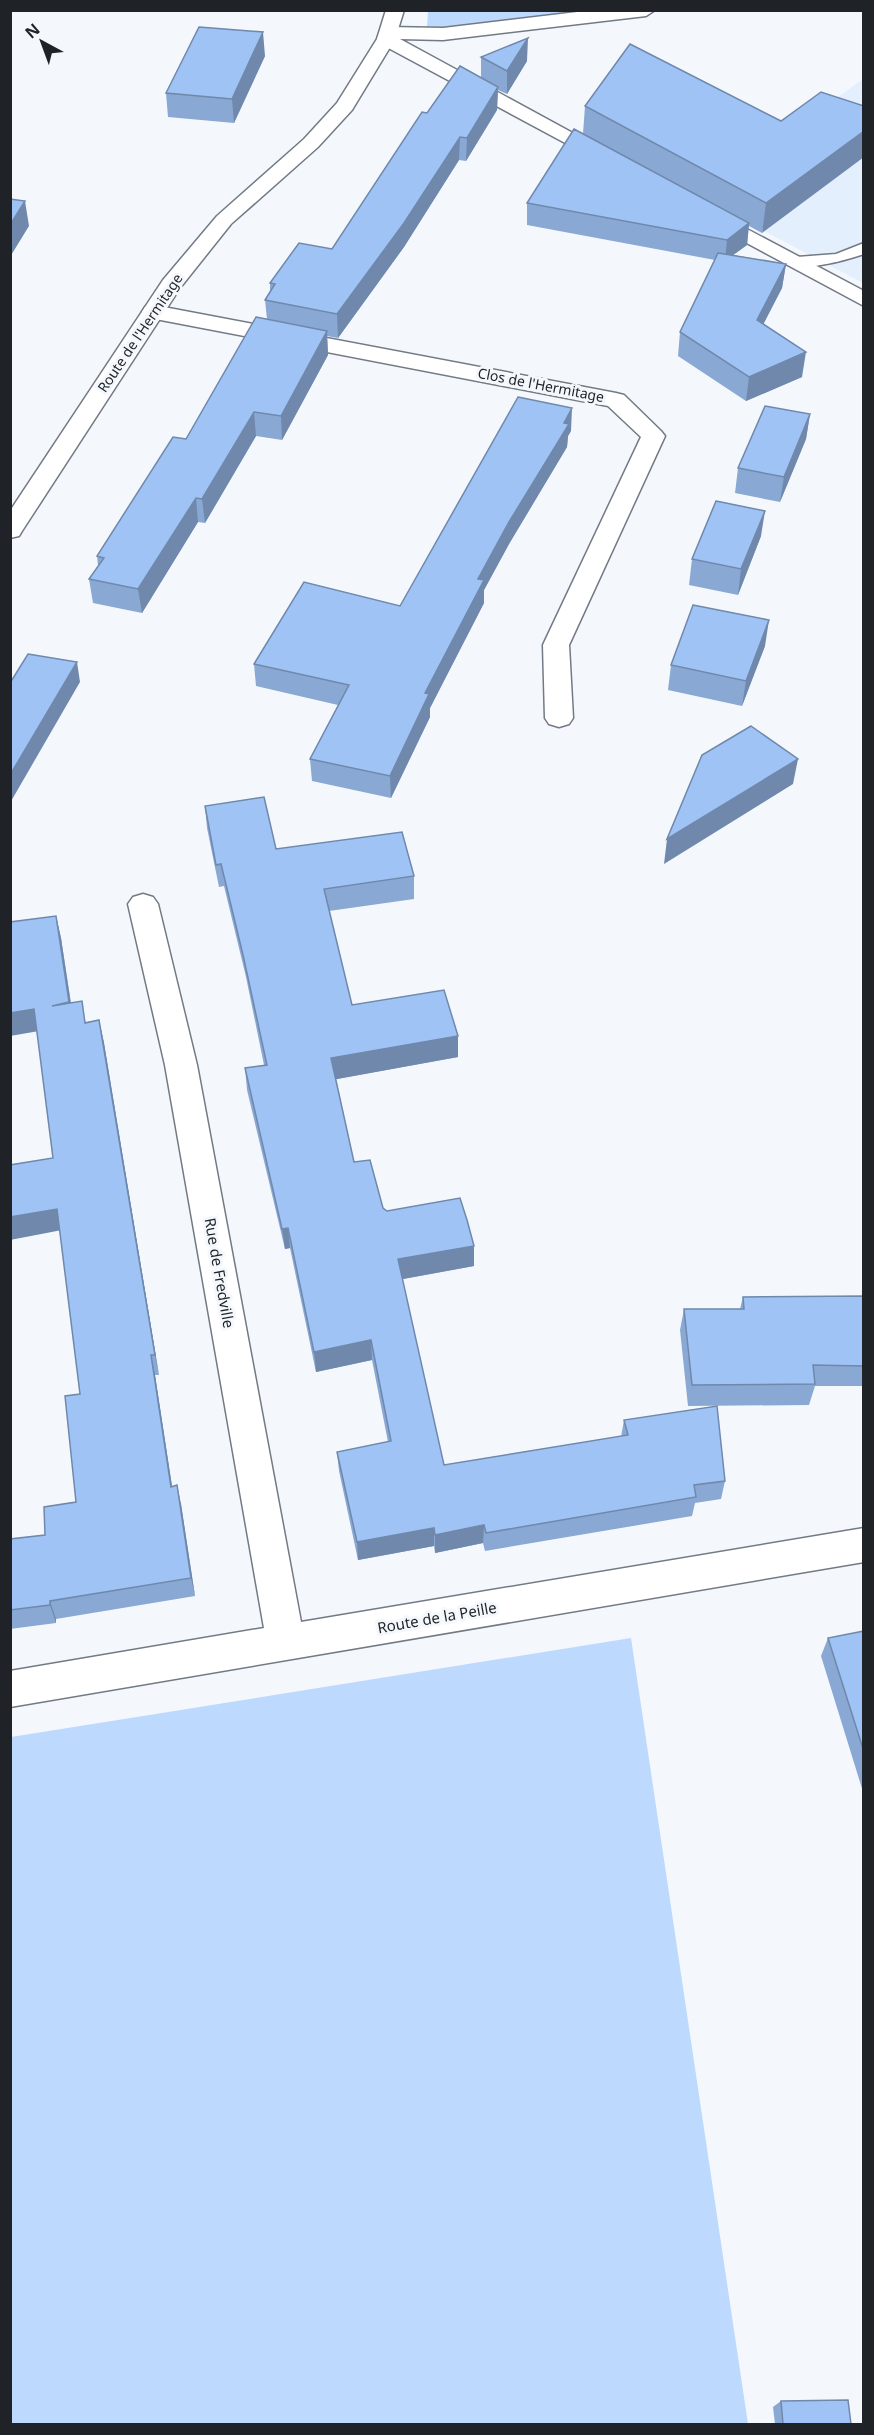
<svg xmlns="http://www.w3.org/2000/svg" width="874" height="2435" font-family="'Noto Sans',sans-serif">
<rect width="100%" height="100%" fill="#f4f8fd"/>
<path fill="#e4effe" d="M863,79V283L699,197Z"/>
<path fill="#bed9fe" d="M428,11H600L439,30L427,27Z
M631,1638L748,2424H11V1737Z"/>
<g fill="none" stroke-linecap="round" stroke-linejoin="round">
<defs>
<path id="lane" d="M864,243V254C849,259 800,274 789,262L797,257L836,254Z"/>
<path id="street" d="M594,10H655L646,16L443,40L400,39L615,156L618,160L615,164L608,166L379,43L377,39L381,29L388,27L443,28Z
M709,209L864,291V306L702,219L698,215L702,211Z
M153,305L616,393L624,395L661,431L665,436L569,645L573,718L569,724L559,727L549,724L545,718L543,645L641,437L608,406L145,317L142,312L145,307Z
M143,894L153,897L158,904L197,1065L301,1622L864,1528V1562L10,1707V1671L264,1628L165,1065L128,904L133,897Z"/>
<path id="secondary" d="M386,10H404L395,39L352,110L318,147L231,224L180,288L22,531L19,536L10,538V511L163,280L217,216L304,139L337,103L377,39Z"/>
</defs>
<use href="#lane" stroke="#727a85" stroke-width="3"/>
<use href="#street" stroke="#727a85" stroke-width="3"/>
<use href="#secondary" stroke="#727a85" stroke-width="3"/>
<use href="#lane" fill="#fff" fill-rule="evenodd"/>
<use href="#street" fill="#fff" fill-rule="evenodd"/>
<use href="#secondary" fill="#fff" fill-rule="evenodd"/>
</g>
<path fill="#89a8d3" d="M265,56L234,123L168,117L166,93Z
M481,57L527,61L507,94L498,90L497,110L466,161L459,160L404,247L338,338L327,336L328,355L282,440L256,436L205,523L198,522L142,613L93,603L89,579L98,566L97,556L186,439L267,319L265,300L270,291V283L332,249L427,113L481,77Z
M585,106L781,121L762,233L749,226L747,245L733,255L786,264L782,288L763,325L802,377L746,401L678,356L680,332L715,260L527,225V203L583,134Z
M810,414L806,439L780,502L735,493L738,468Z
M571,431L568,436L567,447L509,544L484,590V603L430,708V717L391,798L312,781L310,759L338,705L256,686L254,664L400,606Z
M761,536L738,595L689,585L692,559Z
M765,646L742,706L668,690L671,665Z
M205,806L276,849L414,876V899L329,911L352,1005L458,1036V1057L336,1079L354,1162L383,1208L387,1211L474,1246V1266L402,1279L444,1465L621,1437L624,1420L725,1481L721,1499L695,1503L692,1516L485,1551L483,1543L435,1553L434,1546L358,1560L339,1471L337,1452L388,1442L372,1360L316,1372L290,1248L285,1249L247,1090L245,1068L264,1065L246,977L224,886L219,887L207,828Z
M56,916L61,938L71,1003L86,1022L99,1020L104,1043L159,1375H155L172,1486L181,1504L195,1596L56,1619V1623L10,1629V1539L45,1535L76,1502L80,1394Z
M864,1296V1386H815L809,1405L688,1406L680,1330L684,1309H740L743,1297Z
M864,1631V1795L821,1656L828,1638Z
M781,2401L851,2424H775L773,2407Z"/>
<path fill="#6f88ac" d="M263,32L265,56L234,123L232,99Z
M528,38L527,61L507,94V71Z
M498,87L497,110L466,161L467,138Z
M864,131V157L762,233L766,203Z
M460,137L459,160L404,247L338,338L337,314Z
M25,201L29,226L10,257V225Z
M749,223L747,245L725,261L727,240Z
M786,264L782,288L753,344L757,320Z
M327,331L328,355L282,440L281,416Z
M806,352L802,377L746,401L749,377Z
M572,408L571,431L568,436L567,447L509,544L484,590V603L430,708V717L391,798L390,776L425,693L478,579Z
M254,412L256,436L205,523L202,499Z
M810,414L806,439L780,502L784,477Z
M196,498L198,522L142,613L138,589Z
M765,511L761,536L738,595L741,569Z
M769,620L765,646L742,706L746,681Z
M77,662L80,682L10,803V775Z
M798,759L793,784L664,864L667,839Z
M56,916L61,938L74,1025L57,1028Z
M34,1009L39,1031L10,1036V1013Z
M99,1020L104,1043L159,1375L155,1355Z
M458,1036V1057L332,1080L331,1058Z
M57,1209L62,1230L10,1240V1217Z
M288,1228L290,1248L285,1249L282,1229Z
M474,1246V1266L398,1280V1259Z
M371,1340L372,1360L316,1372L314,1352Z
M151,1355L155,1375L175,1506L171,1487Z
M177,1485L181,1504L195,1596L191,1578Z
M484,1525L483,1543L435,1553V1535Z
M434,1528V1546L358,1560L357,1542Z
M50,1601L56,1619V1623L50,1605Z"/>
<path fill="#9fc3f5" stroke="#6f88ac" stroke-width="1.5" d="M199,27L263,32L232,99L166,93Z
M528,38L507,71L481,57Z
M630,44L781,121L821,92L864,106V131L766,203L585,106Z
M460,66L498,87L467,138L460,137L404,223L337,314L265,300L275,284L270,283L299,243L332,249L422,112L427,113Z
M574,129L749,223L727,240L527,203Z
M10,199L25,201L10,225Z
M718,253L786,264L757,320L806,352L749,377L680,332Z
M256,317L327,331L281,416L254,412L202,499L196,498L138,589L89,579L104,558L97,556L173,437L186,439Z
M518,397L572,408L564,423L569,424L509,522L478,579L484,580L425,693L429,694L390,776L310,759L349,685L254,664L304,582L400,606Z
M765,406L810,414L784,477L738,468Z
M716,501L765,511L741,569L692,559Z
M693,605L769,620L746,681L671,665Z
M28,654L77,662L10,775V683Z
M751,726L798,759L667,839L702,755Z
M264,797L276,849L402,832L414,876L324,889L352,1005L444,990L458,1036L331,1058L354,1162L370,1160L383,1208L387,1211L460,1198L467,1220L474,1246L398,1259L444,1465L628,1435L624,1420L717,1406L725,1481L694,1485L696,1497L486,1533L484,1525L435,1535L434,1528L357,1542L337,1452L391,1441L371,1340L314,1352L288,1228L282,1229L245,1068L267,1065L243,955L221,864L216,865L205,806Z
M56,916L69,1002L52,1006L82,1001L85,1023L99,1020L155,1355H151L171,1487L177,1485L191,1578L50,1601V1605L10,1610V1539L45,1535L44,1507L76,1502L65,1396L80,1394L57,1209L10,1217V1165L53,1158L34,1009L10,1013V922Z
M864,1296V1366L813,1365L815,1384L692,1385L684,1309H744L743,1297Z
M864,1631V1752L828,1638Z
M848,2400L851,2424H783L781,2401Z"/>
<g text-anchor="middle" stroke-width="6" stroke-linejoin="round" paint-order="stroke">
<g font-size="14" fill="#1f2327" stroke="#f4f8fd">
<text transform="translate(140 333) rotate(-56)" y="5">Route de l'Hermitage</text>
<text transform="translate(541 385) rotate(11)" y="5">Clos de l'Hermitage</text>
</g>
<g font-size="15" fill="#1f2327" stroke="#f4f8fd">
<text transform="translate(219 1273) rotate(80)" y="5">Rue de Fredville</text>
<text transform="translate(437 1618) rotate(-10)" y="5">Route de la Peille</text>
</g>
</g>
<rect width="874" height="2435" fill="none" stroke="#1f2327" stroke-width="24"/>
<g transform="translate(42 42) rotate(319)" stroke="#f4f8fd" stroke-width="4.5" paint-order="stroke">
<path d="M0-4.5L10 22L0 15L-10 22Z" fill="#1f2327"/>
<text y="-9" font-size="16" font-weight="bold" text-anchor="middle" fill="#1f2327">N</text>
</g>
</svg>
